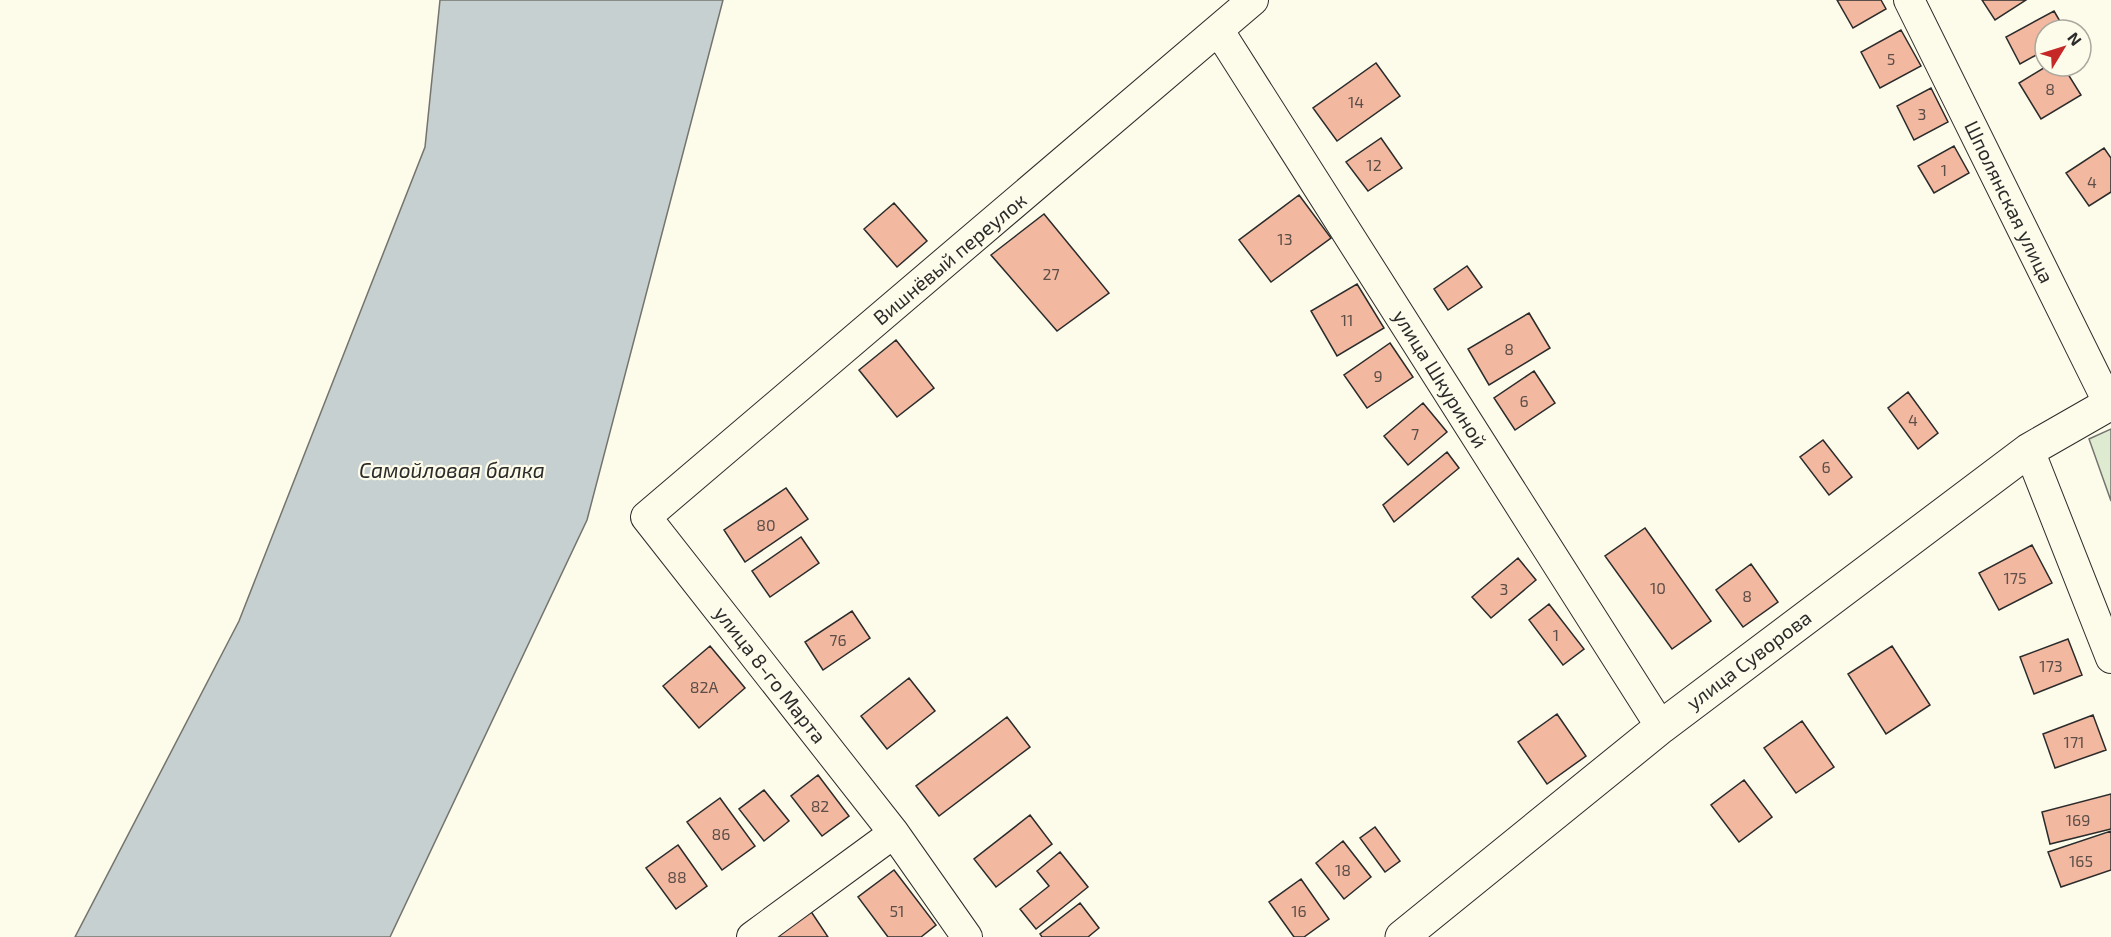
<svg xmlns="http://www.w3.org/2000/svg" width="2111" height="937" font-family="'Exo 2',sans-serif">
<rect width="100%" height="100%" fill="#fdfbea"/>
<path fill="#deebd1" stroke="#74746e" stroke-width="1.5" d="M2111,429V501L2089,439Z"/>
<path fill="#c7d0d0" stroke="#74746e" stroke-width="1.5" d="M440,0H723L587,520L390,937H75L239,621L425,147Z"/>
<path fill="#f2b8a0" stroke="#2b2b2b" stroke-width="1.5" d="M1837,0H1881L1886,9L1853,28Z
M1982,0H2026L1995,20Z
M2054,11L2065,30H2045V50L2020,64L2006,37Z
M1901,30L1921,66L1880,88L1861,52Z
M1376,63L1400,96L1337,141L1313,108Z
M2047,66H2063L2081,95L2041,119L2019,83Z
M1931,88L1948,122L1914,140L1897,106Z
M1381,138L1402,168L1368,191L1346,162Z
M1954,146L1969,173L1934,193L1918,166Z
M2104,148L2111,158V192L2089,206L2066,173Z
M1299,195L1331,238L1271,282L1239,240Z
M894,203L927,241L897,267L864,229Z
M1044,214L1109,293L1057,331L991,255Z
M1467,266L1482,287L1448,310L1434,289Z
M1357,284L1384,328L1337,356L1311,311Z
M1529,313L1550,348L1489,385L1468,349Z
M896,340L934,388L897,417L859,370Z
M1390,343L1413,377L1367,408L1344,375Z
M1534,371L1555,403L1515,430L1494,398Z
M1908,392L1938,433L1918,449L1888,408Z
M1423,403L1447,432L1408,465L1384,436Z
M1823,440L1852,477L1829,495L1800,457Z
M1447,452L1459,468L1394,522L1383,505Z
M786,488L808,519L745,562L724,530Z
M1645,528L1711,621L1672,649L1605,556Z
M801,537L819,563L770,597L752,571Z
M2032,545L2052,583L1999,610L1979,573Z
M1518,558L1536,580L1491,618L1472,597Z
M1751,564L1778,602L1743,627L1716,590Z
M1549,604L1584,649L1563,665L1529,620Z
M852,611L870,638L823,670L805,642Z
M2068,639L2082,675L2034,694L2020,657Z
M710,646L745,688L699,728L663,686Z
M1892,646L1930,705L1886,734L1848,674Z
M909,678L935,711L887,749L861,716Z
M1557,714L1586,756L1547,784L1518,742Z
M2093,715L2106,750L2055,768L2043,734Z
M1007,717L1030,747L939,816L916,786Z
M1802,721L1834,767L1796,793L1764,748Z
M818,775L849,816L822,836L791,796Z
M1744,780L1772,817L1739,842L1711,805Z
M764,790L789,821L764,841L739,809Z
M2111,794V829L2050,844L2042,812Z
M720,798L755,846L722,870L687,822Z
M1030,815L1052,844L996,887L974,859Z
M1375,827L1400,861L1385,872L1360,838Z
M2111,831V870L2061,887L2048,852Z
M1343,841L1371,877L1344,899L1316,863Z
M678,845L707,886L676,909L646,868Z
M1060,852L1088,887L1036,929L1020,909L1049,886L1037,871Z
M894,870L936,925L921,937H888L858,897Z
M1301,879L1329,919L1304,937H1294L1269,902Z
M1080,903L1099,928L1088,937H1042L1040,934Z
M808,907L828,937H765Z"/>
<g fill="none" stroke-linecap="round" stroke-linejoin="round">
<defs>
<path id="street" d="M1909,0L2109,404
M1219,31L1661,727
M2029,450L2111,658
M752,937L894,833
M967,937L894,833L646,517L1253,0"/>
<path id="secondary" d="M1402,937L1661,727L2029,450L2111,403"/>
</defs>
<use href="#street" stroke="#2b2b2b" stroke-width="32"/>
<use href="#secondary" stroke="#2b2b2b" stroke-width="35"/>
<use href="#street" stroke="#fdfbea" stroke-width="30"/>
<use href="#secondary" stroke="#fdfbea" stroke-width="33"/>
</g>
<g text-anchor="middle" stroke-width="4.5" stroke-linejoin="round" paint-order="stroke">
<g font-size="16" fill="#5d4e48">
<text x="1891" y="65">5</text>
<text x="2050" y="95">8</text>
<text x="1356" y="108">14</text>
<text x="1922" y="120">3</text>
<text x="1374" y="171">12</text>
<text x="1944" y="176">1</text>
<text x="2092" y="188">4</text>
<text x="1285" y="245">13</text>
<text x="1051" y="280">27</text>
<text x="1347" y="326">11</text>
<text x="1509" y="355">8</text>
<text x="1378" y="382">9</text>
<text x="1524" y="407">6</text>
<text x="1913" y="426">4</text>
<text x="1415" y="440">7</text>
<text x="1826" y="473">6</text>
<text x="766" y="531">80</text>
<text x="2015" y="584">175</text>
<text x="1658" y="594">10</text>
<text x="1504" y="595">3</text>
<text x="1747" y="602">8</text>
<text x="1556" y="641">1</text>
<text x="838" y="646">76</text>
<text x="2051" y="672">173</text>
<text x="704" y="693">82А</text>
<text x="2074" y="748">171</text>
<text x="820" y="812">82</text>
<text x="2078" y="826">169</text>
<text x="721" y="840">86</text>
<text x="2081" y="867">165</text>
<text x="1343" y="876">18</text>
<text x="677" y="883">88</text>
<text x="897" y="917">51</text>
<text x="1299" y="917">16</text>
</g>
<g font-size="20" fill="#2b2b2b" stroke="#fdfbea">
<text transform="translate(2009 202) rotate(64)" y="7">Шполянская улица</text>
<text transform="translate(950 259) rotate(-40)" y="7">Вишнёвый переулок</text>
<text transform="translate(1440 379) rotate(58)" y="7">улица Шкуриной</text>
<text transform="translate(1749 660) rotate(-37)" y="7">улица Суворова</text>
<text transform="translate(770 675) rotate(52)" y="7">улица 8-го Марта</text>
</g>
<g font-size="21" font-style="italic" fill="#2b2b2b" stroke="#fdfbea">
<text x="452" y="478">Самойловая балка</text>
</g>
</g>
<g transform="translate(2063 48) rotate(52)"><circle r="28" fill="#fdfbea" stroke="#a9a89e" stroke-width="1.5"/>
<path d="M0-4.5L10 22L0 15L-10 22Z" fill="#c62828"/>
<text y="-9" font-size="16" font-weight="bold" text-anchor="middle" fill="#2b2b2b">N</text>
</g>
</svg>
